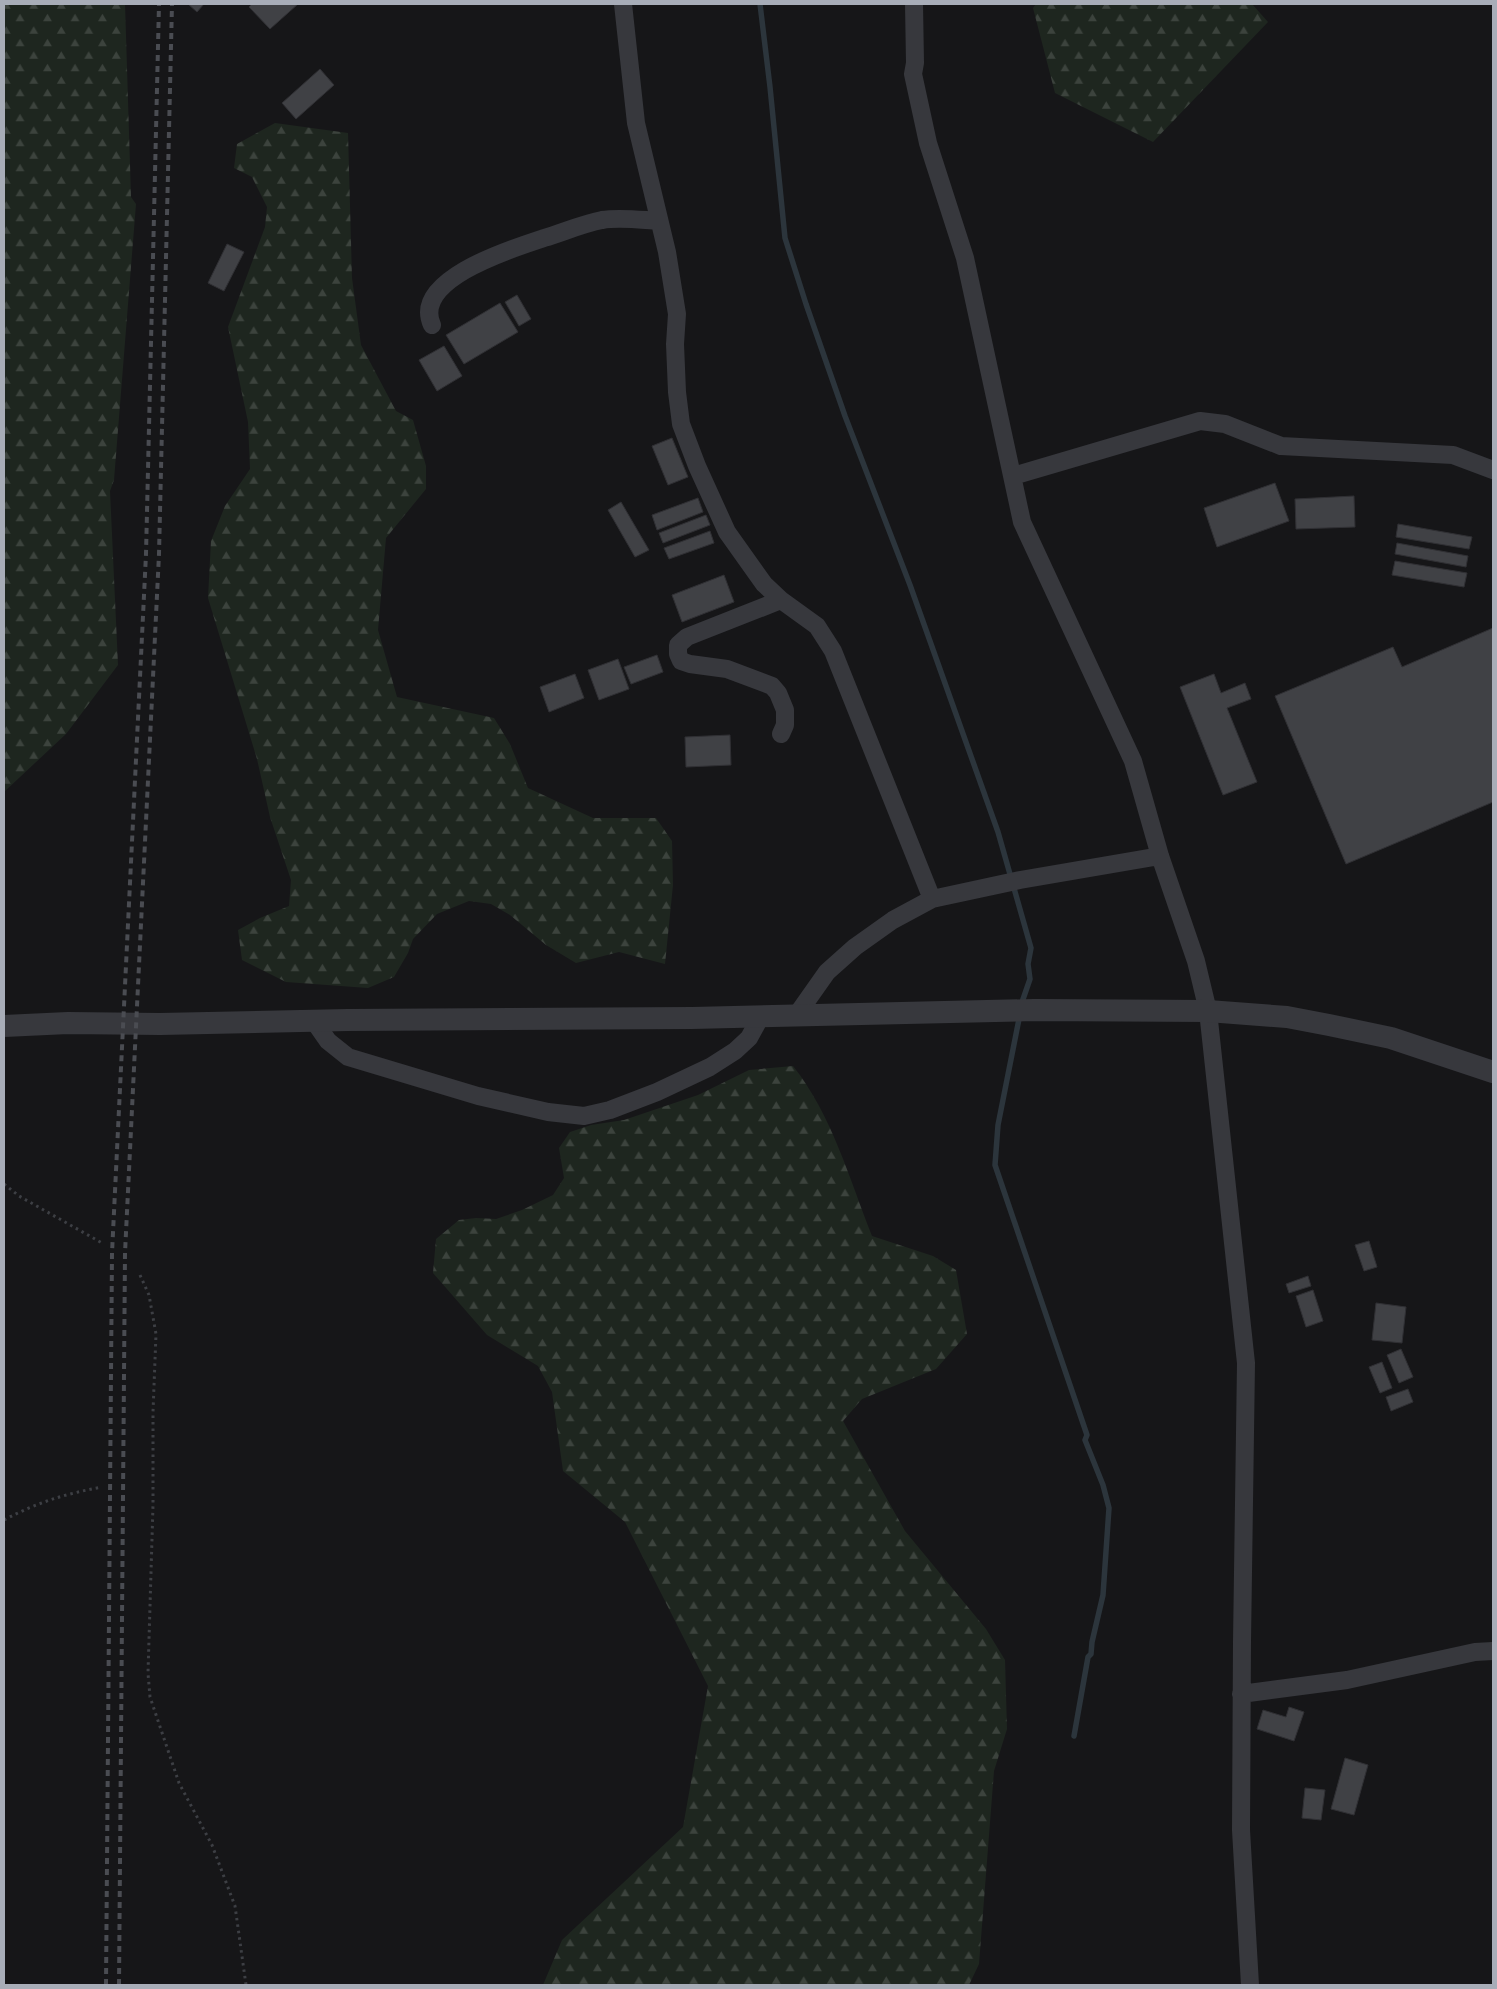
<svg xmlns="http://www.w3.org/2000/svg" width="1497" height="1989" font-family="'Roboto Condensed',sans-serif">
<defs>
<pattern id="forest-firs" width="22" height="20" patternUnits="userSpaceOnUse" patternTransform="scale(1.25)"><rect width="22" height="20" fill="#1e261f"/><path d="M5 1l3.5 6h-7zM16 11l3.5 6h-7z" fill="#3c433d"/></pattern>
</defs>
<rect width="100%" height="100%" fill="#161618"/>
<path fill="url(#forest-firs)" d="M4,4H125L131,197L136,204L114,480L110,491L118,665L66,734L4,792Z
M1036,4H1252L1268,22L1153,142L1055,93L1033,8Z
M275,123L348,133L352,278L361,345L396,411L413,420L426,466V489L386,538L378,630L397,697L494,718L510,744L528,788L593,818H656L672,841L673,885L665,964L619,952L576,963L546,945L510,915L491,904L469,901L437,914L413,939L408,953L394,977L368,988L286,982L242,960L238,930L260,918L289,906L291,880L270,817L257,759L208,598L211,541L225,506L250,469L248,422L228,327L265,227L267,207L252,177L234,168L237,144Z
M793,1066C832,1115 849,1178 872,1236L933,1256L956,1270L967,1334L936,1369L862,1399L843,1421L905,1531L986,1629L1005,1660L1007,1729L994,1771L979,1964L969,1985H543L562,1940L683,1827L708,1686L625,1522L563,1471L552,1392L538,1366L487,1335L433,1273L436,1239L459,1220L476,1218L496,1219L522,1210L553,1195L564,1178L559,1148L570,1132L591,1125L624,1120L698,1095L749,1070Z"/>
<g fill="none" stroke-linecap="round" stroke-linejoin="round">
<path stroke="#2c353c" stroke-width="5.5" d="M760,4L770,87L785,238L806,304L845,416L910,585L998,832L1031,948L1028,964L1030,979L1021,1005
M1020,1014L998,1125L995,1165L1087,1435L1085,1440L1103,1485L1109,1508L1103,1595L1092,1642L1091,1654L1088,1657L1074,1736"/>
</g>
<path fill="#404145" stroke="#303034" d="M188,4H204L197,12Z
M252,4H298L270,29L249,7Z
M320,69L334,85L296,119L282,103Z
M227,244L244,252L224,291L208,283Z
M517,295L531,319L519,326L505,302Z
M500,303L518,332L464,364L446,335Z
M444,346L462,376L437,391L419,360Z
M672,438L688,477L668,485L652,446Z
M1275,483L1289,521L1217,547L1204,508Z
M1354,496L1355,527L1296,529L1295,499Z
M698,498L703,512L657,530L652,515Z
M621,502L649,550L635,557L608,510Z
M706,515L710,525L663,543L659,533Z
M1398,524L1472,537L1469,549L1396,537Z
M710,531L714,543L669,559L664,548Z
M1397,543L1468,556L1466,567L1395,554Z
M1395,561L1467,573L1464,587L1392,575Z
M724,575L734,602L682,622L672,595Z
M1493,628V802L1346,864L1275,696L1393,647L1402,667Z
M657,655L663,672L631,684L624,667Z
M618,659L629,689L599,700L588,670Z
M575,674L584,698L549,712L540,687Z
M1214,674L1221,693L1245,683L1251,699L1227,708L1257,782L1223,795L1180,687Z
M730,735L731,765L686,767L685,737Z
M1369,1241L1377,1267L1364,1271L1355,1245Z
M1308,1276L1311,1286L1289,1293L1286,1284Z
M1313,1290L1323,1321L1306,1327L1296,1296Z
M1376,1303L1406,1307L1402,1343L1372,1340Z
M1401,1349L1413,1377L1399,1383L1387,1355Z
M1382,1362L1392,1388L1380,1393L1369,1367Z
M1408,1389L1413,1402L1391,1411L1386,1397Z
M1289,1707L1304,1712L1294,1741L1257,1729L1263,1710L1286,1717Z
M1345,1758L1368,1765L1354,1815L1331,1809Z
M1305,1788L1325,1790L1321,1820L1302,1818Z"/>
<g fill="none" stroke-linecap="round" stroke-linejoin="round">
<path stroke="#3d3f44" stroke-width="3" stroke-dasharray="2.5 4" stroke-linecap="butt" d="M4,1184L19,1196L102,1243
M140,1275L149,1295L156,1334L153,1412V1505L148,1673L150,1697L179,1783L212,1845L235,1906L246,1985
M4,1520C38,1502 65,1494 102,1487"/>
<path stroke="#37383d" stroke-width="18" d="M623,4L636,123L667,252L677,314L675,344L677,392L681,424L697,466L727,532L764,584L781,600L817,626L833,651L932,899
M914,4L915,63L913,74L928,143L965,258L1022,522L1133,761L1160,856L1196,961L1208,1011L1246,1363L1242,1642L1241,1830L1250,1985
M432,325C411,279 514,248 544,238C564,232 582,224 602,220C620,217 641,220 659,221
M1013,476L1200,421L1225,424L1281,446L1453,455L1493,470
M781,734L785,725V710L778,693L772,686L727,669L690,664L681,661L678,654V645L687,637L781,600
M796,1016L827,972L855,947L893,920L932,899L1020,880L1160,856
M314,1021L328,1041L348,1057L478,1096L548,1112L584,1116L610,1110L657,1092L710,1067L735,1051L749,1038L761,1016
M1241,1694L1347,1680L1475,1652L1493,1651"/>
<path stroke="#37383d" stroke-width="22" d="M4,1026L68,1023L160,1024L348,1020L692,1018L1034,1010L1208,1011L1287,1017L1329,1025L1391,1038L1493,1072"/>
<path stroke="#4a4c52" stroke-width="4" stroke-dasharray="6 5" stroke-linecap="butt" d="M106,1985L112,1253L146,554L159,4
M119,1985L125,1253L159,554L172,4"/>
</g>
<rect width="1497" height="1989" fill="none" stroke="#a8adb8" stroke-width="10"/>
</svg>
